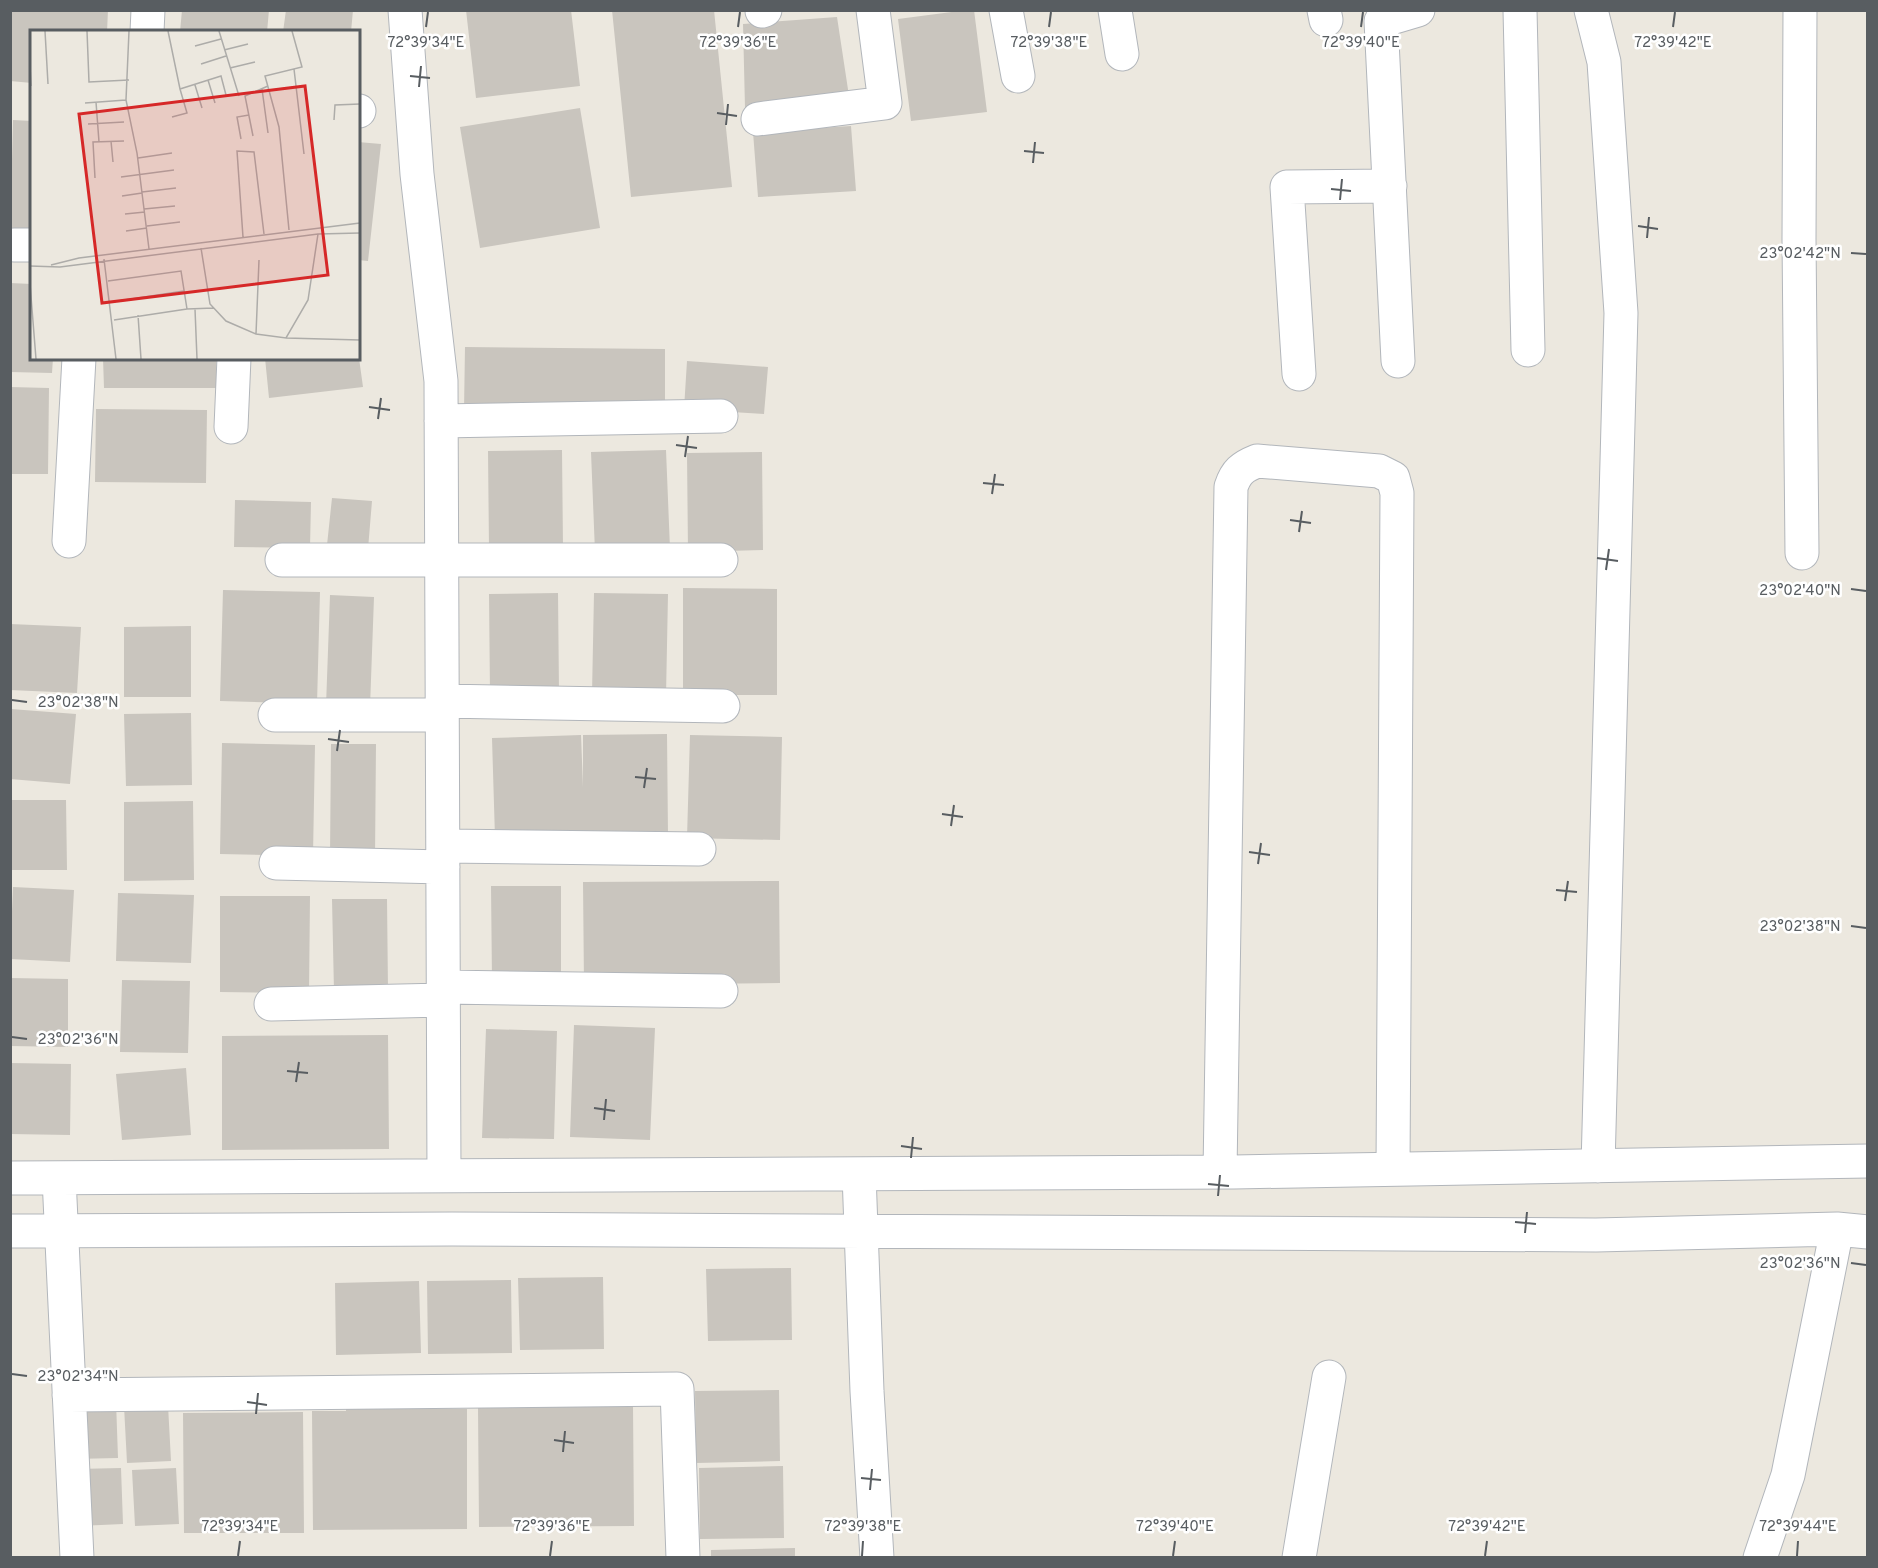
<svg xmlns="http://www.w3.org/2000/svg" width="1878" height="1568" font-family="Overpass,sans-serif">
<rect width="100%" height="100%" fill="#ece8df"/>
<path fill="#c9c5be" d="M11,10H108L107,32H32V83L10,81Z
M182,10H269L267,32H180Z
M286,10H353L351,32H283Z
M466,10H571L580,86L476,98Z
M612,10H714L732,187L631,197Z
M967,10H974L987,112L911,121L898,19Z
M837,17L849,96L745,108L743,24Z
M580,108L600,228L480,248L460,127Z
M13,120L32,121V238L10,237Z
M851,126L856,191L758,197L753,132Z
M358,142L381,144L368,261L358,260Z
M10,283L32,284V358H53L52,373L10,372Z
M465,347L665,349V413L464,411Z
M103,358H216L217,388H104Z
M265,358H359L363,387L269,398Z
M687,361L768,367L764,414L684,409Z
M10,387L49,388L48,474H10Z
M96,409L207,410L206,483L95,482Z
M562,450L563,548H489L488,451Z
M666,450L670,549L595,552L591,452Z
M762,452L763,550L688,552L687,453Z
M332,498L372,501L368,549L327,545Z
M235,500L311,502L310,548L234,547Z
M683,588L777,589V695H683Z
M223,590L320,592L317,704L220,701Z
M558,593L559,693L490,694L489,594Z
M594,593L668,594L666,696L592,694Z
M330,595L374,597L370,707L326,706Z
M10,624L81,627L77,693L10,690Z
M191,626V697H124V627Z
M11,709L76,714L70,784L10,779Z
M191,713L192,785L126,786L124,714Z
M667,734L668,835L495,838L492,738L581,735L583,787V735Z
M690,735L782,737L780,840L687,838Z
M222,743L315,745L313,856L220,854Z
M331,744H376L375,858L330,857Z
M11,800H66L67,870H12Z
M193,801L194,880L124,881V802Z
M779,881L780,983L584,985L583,882Z
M491,886H561V981H492Z
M13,887L74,890L70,962L10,959Z
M118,893L194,895L191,963L116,961Z
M220,896H310L309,993L220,992Z
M332,899H387L388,991L334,992Z
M10,978L68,979V1047L10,1046Z
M122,980L190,981L188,1053L120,1052Z
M574,1025L655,1028L650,1140L570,1137Z
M486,1029L557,1031L554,1139L482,1138Z
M388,1035L389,1149L222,1150V1036Z
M10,1063L71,1064L70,1135L10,1134Z
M186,1068L191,1135L122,1140L116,1074Z
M791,1268L792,1340L708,1341L706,1269Z
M603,1277L604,1349L520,1350L518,1278Z
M511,1280L512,1353L428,1354L427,1281Z
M419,1281L421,1353L336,1355L335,1283Z
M779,1390L780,1461L696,1463L695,1391Z
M116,1401L118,1458L74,1459L72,1403Z
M168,1405L171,1461L127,1463L124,1406Z
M633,1406L634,1526L479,1527L478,1408Z
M346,1409H467V1529L313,1530L312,1411H346Z
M303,1412L304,1533H184L183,1413Z
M783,1466L784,1538L700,1539L699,1468Z
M121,1468L123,1524L79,1526L77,1469Z
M176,1468L179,1524L135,1526L132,1470Z
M795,1548V1557H711V1550Z"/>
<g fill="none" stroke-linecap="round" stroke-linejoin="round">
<defs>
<path id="street" d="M405,10L417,174L441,381L444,1176
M1006,10L1018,76
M1115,10L1122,54
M1324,10L1326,20
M1520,10L1528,350
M1591,10L1604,62L1621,313L1598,1166
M1800,10L1799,239L1802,553
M762,11L765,10
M147,32L148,10
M358,111H359
M758,119L885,103L873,10
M14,245H32
M1398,361L1381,21L1418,10
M1299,374L1287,187L1390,186
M441,421L721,416
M231,427L234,358
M69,541L79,358
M282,560H721
M442,701L723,706
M275,715H442
M443,846L699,849
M276,863L443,867
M444,987L721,991
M271,1004L444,1000
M1220,1172L1231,487C1236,472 1242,467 1257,461L1379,471L1393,478L1397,493L1393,1169
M859,1174L867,1391L877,1558
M10,1178L1234,1172L1868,1161
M59,1178L77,1558
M10,1231L452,1229L1596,1235L1837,1229L1868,1232
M69,1395L677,1389L683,1558
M1299,1558L1329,1377
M1760,1558L1788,1475L1837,1229"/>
</defs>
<use href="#street" stroke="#b2b6bb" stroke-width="35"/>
<use href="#street" stroke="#fff" stroke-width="33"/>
</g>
<path fill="none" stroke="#585d61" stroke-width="2" d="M426,27L428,12M738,27L740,12M1049,27L1051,12M1361,27L1363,12M1673,27L1675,12M410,76L430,78M419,87L421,66M717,113L737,116M726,125L728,104M1024,151L1044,153M1033,163L1035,142M1331,189L1351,191M1340,200L1342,179M1638,226L1658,229M1647,238L1649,217M1851,253L1866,254M369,407L390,410M378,419L381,398M676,445L697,448M685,457L688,436M983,483L1004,485M992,494L995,474M1290,520L1311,523M1299,532L1302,511M1597,558L1618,561M1606,570L1609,549M1851,589L1866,591M12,700L27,702M328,739L349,742M337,751L340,730M635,777L656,779M644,788L647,768M942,814L963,817M951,826L954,805M1249,852L1270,855M1258,864L1261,843M1556,890L1577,892M1565,901L1568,881M1851,926L1866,928M12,1037L27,1039M287,1071L308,1073M296,1082L299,1062M594,1108L615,1111M604,1120L606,1099M901,1146L922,1149M911,1158L913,1137M1208,1184L1229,1186M1218,1196L1220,1175M1515,1222L1536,1224M1525,1233L1527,1212M1851,1263L1866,1265M12,1374L27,1376M247,1402L267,1405M256,1414L258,1393M554,1440L574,1443M563,1452L565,1431M861,1478L881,1480M870,1490L872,1469M238,1556L240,1541M550,1556L552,1541M862,1556L863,1541M1173,1556L1175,1541M1485,1556L1487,1541M1797,1556L1798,1541"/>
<g transform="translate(30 30)">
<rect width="330" height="330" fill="#ece8df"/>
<path fill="none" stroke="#adaca9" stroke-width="1.5" d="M15,1L18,54M57,1L59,52L99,50M99,1L96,70L107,123L119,219M138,1L150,59L191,46L196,65M189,1L209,66M165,16L191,9M194,20L218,14M171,34L196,26M0,36L1,56M200,38L225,32M264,39L274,124M178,50L185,73M165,55L172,78M232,59L238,103M66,72L69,112M55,73L96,70M142,87L157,83L150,59M304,90L305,75L330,74M58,94L94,92M223,106L215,66L238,56M211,109L207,87L219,85M81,111L83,132M108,128L142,123M91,147L144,140M65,148L63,112L94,111M112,162L146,158M92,166L112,163M114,179L145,176M95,184L115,182M117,196L150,192M259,200L249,97L235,46L272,37L262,1M96,201L117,198M213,207L207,121L224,122L234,204M171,218L180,274L196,291L226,304L256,308L278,270L288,204M74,229L86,329M21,235L49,228L330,193M0,236L30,237L288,204L330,203M78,251L151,241L157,279L184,278M0,254L6,329M81,272L154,261M165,279L167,329M108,285L111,329M84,290L157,279M226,304L229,230M256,308L330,310"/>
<path fill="#d62828" fill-opacity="0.15" stroke="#d62828" stroke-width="3" d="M275,56L298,245L72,273L49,84Z"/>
<rect width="330" height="330" fill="none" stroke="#585d61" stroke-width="3"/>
</g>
<g font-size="15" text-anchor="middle" fill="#585d61" stroke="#fff" stroke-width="5" stroke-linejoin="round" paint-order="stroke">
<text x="426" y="47">72°39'34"E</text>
<text x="738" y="47">72°39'36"E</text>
<text x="1049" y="47">72°39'38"E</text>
<text x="1361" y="47">72°39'40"E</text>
<text x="1673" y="47">72°39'42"E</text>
<text x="1800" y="258">23°02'42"N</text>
<text x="1800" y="595">23°02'40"N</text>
<text x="78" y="707">23°02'38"N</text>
<text x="1800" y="931">23°02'38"N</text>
<text x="78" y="1044">23°02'36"N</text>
<text x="1800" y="1268">23°02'36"N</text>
<text x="78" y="1381">23°02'34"N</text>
<text x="240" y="1531">72°39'34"E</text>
<text x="552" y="1531">72°39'36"E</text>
<text x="863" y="1531">72°39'38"E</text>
<text x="1175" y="1531">72°39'40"E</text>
<text x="1487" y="1531">72°39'42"E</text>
<text x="1798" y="1531">72°39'44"E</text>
</g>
<rect width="1878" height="1568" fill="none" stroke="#585d61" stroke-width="24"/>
</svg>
